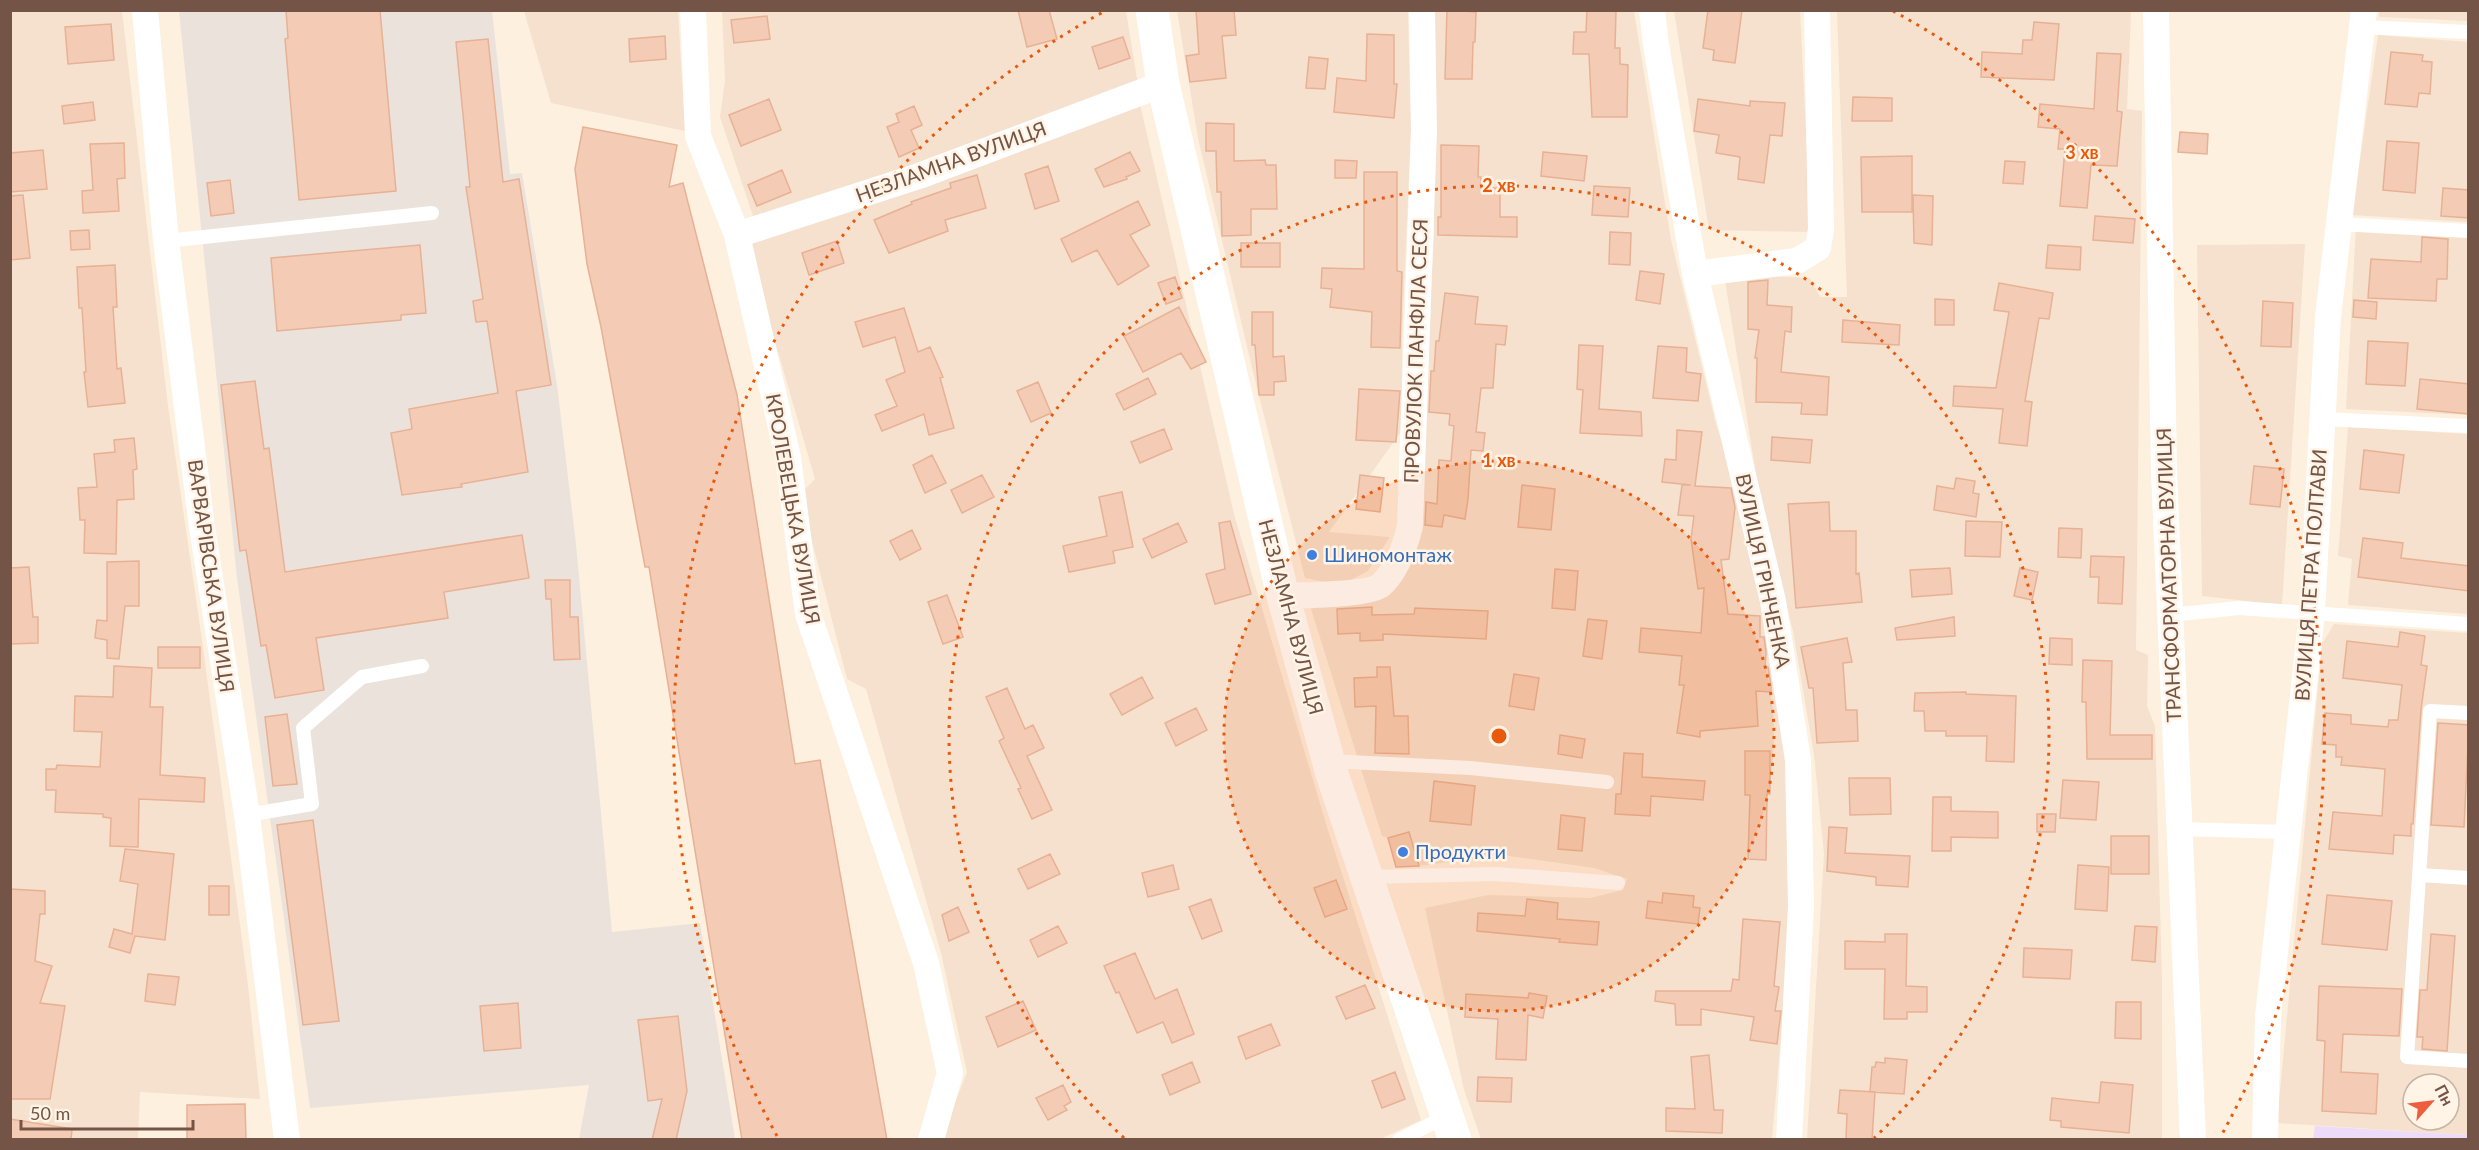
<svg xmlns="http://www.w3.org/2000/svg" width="2479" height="1150" font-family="Lato,sans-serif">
<rect width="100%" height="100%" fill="#fdf0df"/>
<path fill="#f5e1cd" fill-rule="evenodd" d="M10,11H122L168,406L202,640L248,985L260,1099L140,1092L138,1139H11Z
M524,11H678L685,131L551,103Z
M722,11H1126L1138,85L1068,106L936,161L754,219L720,117L725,80Z
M1177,11H1408L1411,130L1402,338L1403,429L1329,532L1390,537L1368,571L1341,585L1305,578L1252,368L1198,138Z
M1434,11H1634L1671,240L1716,424L1744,504L1786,756L1792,910L1772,1139H1481L1464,1090L1425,908L1488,895L1590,898L1623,890L1627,879L1594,868L1502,855L1419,866L1409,833L1388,838L1382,836L1311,609L1337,601L1382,596L1421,447L1434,236Z
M1674,11H1800L1811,232L1709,230Z
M1837,11H2131L2127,109L2142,111L2136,650L2148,655L2147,706L2155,726L2162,980V1139H1807L1824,854L1814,755L1793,631L1760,500L1724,274L1810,278L1820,297H1847Z
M2379,11H2468V21L2379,17Z
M2378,35L2468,42V222L2352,215Z
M1140,104L1234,514L1327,827L1421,1120L1378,1140L941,1139L967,1072L941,953L866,689L847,679L800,494L815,479L745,239Z
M2356,227L2468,236V415L2346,409Z
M2305,244L2282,605L2202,596L2197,245Z
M2348,427L2468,434V614L2348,605L2352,559L2338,556Z
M2334,624L2468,633V1135L2277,1123L2322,644ZM2413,1084H2449V1120H2413Z"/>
<path fill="#ebe2db" d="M179,11H492L510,174L522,173L557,385L576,544L612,932L700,923L735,1139H579L589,1085L310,1108L237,578Z"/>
<path fill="#eddcf9" d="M2315,1126L2468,1135V1139H2313Z"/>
<path fill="#f4ccb5" stroke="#e7b195" stroke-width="1.5" d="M286,10H380L396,191L299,200L285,39L288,38Z
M1018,10H1049L1057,39L1027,47Z
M1196,10H1234L1236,35L1222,36L1226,78L1190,82L1186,56L1199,54Z
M1447,10L1476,12L1475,42H1473L1472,79H1445Z
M1587,10H1616L1615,48H1620V64L1628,65L1627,117H1592L1589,54H1573L1574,32H1586Z
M1708,10H1742L1735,63L1713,60L1714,50L1703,48Z
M767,16L770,39L734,43L731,20Z
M2034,22L2059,24L2054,80L1981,77L1982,52L2022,54L2023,40H2032Z
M111,24L114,60L68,64L65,27Z
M1367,34L1394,35V84H1397L1394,118L1334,112L1337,78L1366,81Z
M665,36L666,59L630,62L629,39Z
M1123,37L1130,58L1099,69L1092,47Z
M488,39L503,182L519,179L551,385L516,391L528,472L461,484L462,487L402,495L391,433L412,429L409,409L498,393L487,321L476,322L473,301L483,299L466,187H470L456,42Z
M2391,52L2423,55L2422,61L2432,62L2430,94L2419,93L2417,107L2385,104Z
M2097,53L2121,54L2117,111L2122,112L2117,166L2091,165L2087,208L2060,206L2065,149H2058L2060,129L2038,127L2040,104L2094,109Z
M1309,57L1328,59L1325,89L1306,88Z
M1853,97L1892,98V121H1852Z
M769,99L781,130L741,146L729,115Z
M1698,99L1750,106V101L1785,103L1782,136L1770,135L1764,183L1738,179L1740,157L1716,153L1719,135L1694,131Z
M93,102L95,120L64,124L62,106Z
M914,106L922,125L911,130L919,148L899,157L887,127L899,122L896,114Z
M1206,123L1234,124V161L1265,160L1266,165H1276L1277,209H1251V235L1222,236L1221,192H1217L1216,151H1206Z
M583,127L677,145L669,187L683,183L737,395L795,764L820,760L887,1140H742L649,567H645L601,327L587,264L575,169Z
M2180,132L2208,134L2207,154L2178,152Z
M2387,141L2419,143L2415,193L2383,190Z
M124,143L125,178L117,179L119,211L83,213L82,191L93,190L90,144Z
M1441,145L1479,146L1478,177H1481V188H1500V217H1517V237L1438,235V217H1441Z
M43,150L47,189L10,192V153Z
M1130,152L1140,171L1126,177L1127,179L1104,187L1095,169Z
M1543,152L1587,156L1584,181L1541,176Z
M1912,156V212H1862L1861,157Z
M1335,160L1357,161L1356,178H1335Z
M2005,161L2025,162L2023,184L2003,183Z
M1048,166L1059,201L1035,209L1025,174Z
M782,170L791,192L757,206L748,185Z
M1364,172H1397V271L1402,272L1400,348L1371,347L1372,312L1330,307L1332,289L1321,288L1322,268L1364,269Z
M977,175L986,208L945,220L948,231L889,253L874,220L912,204L911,202L951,188L950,183Z
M230,180L234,213L211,216L207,183Z
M1594,186L1630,188L1628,217L1592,215Z
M2443,188L2469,190V218L2441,216Z
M23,195L30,258L10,260V196Z
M1913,195L1933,196L1932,245L1914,243Z
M1138,201L1150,225L1130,235L1149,266L1118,285L1097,250L1072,262L1061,239Z
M2095,216L2135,219L2133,243L2093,240Z
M89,230L90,249L71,250L70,231Z
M1610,232L1631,233L1630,265L1609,264Z
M2422,237L2448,239L2447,279H2437L2436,301L2368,298L2371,259L2421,262Z
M837,241L844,263L809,275L802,253Z
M1241,243H1280V267H1241Z
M420,245L426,313L401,315V320L277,331L271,258Z
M2048,245L2081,247L2080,270L2046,268Z
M115,265L117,307H113L117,369L121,368L125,403L88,407L84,372H86L82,308H79L77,267Z
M1640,271L1664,274L1660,304L1636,300Z
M1175,277L1182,298L1166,304L1158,283Z
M1768,280L1767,305L1792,307L1791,332L1785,331L1781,372L1829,377L1827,415L1801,414L1802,403L1756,402L1757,358H1755L1759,330L1748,329V282Z
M1999,283L2053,293L2049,319L2039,318L2025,401L2032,402L2027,446L1999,443L2003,409L1953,406L1954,386L1996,388L2009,312L1994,310Z
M1445,293L1478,297L1475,324L1507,326L1505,345L1496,344L1493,388H1481L1476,432L1485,433L1483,451L1471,450L1468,499L1465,519L1444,515L1442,527L1425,525L1426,502L1437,504L1439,460L1451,461L1454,426L1449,425L1450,414L1429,412L1431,371H1434L1436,341H1439Z
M1935,299L1954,300V325H1935Z
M2354,300L2377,302L2376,319L2353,317Z
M2263,301L2293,303L2291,347L2261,346Z
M1179,307L1206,362L1191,369L1181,353L1143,372L1124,336Z
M904,308L918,352L930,347L943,377L940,378L954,428L929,435L924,414L882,431L875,415L897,406L886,380L905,372L895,337L863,347L855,322Z
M1252,312H1273V357L1284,356L1286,381L1274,382V395H1259L1255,345H1252Z
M1843,320L1900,325L1899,345L1842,342Z
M2368,341L2408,343L2405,386L2366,384Z
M1579,345L1603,346L1599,409L1641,412L1642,436L1580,433L1583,390L1577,389Z
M1658,346L1687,348L1686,372L1701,374L1698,401L1653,398Z
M1148,378L1156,394L1124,410L1116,394Z
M2420,379L2469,384V414L2417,409Z
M255,381L264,449L269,448L285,572L522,535L529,578L444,592L448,618L316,638L324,690L275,698L266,645L261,646L246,550L240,551L221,385Z
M1038,382L1051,413L1031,422L1017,391Z
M1359,389L1400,391L1396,442L1356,440Z
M1164,429L1172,449L1140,463L1131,442Z
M1677,430L1702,432L1695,486L1731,488L1735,507L1729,559L1721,560L1728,614L1760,616V637H1764L1766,652L1765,667H1768L1771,686V692L1756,691L1758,726L1700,731V737L1677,733L1684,685H1679L1682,656L1639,652L1641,628L1701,633L1704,588L1698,589L1691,539L1694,516L1678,515L1682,485H1691L1662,482L1665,459L1676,460Z
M1772,437L1812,440L1810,463L1771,460Z
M134,438L137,469L133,470L134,499L117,500L116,554L84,553L85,520H80L78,488L97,487L94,454L115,452L114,440Z
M2364,450L2404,455L2399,493L2360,489Z
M932,455L946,483L925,493L913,465Z
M2254,466L2284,469L2280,507L2250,504Z
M982,475L994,497L962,513L951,490Z
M1360,475L1384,478L1380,512L1356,509Z
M1956,478L1975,481L1973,493L1979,494L1976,517L1934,510L1937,486L1954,489Z
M1522,485L1555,489L1551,530L1518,527Z
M1122,492L1133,547L1113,551L1115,563L1069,572L1063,546L1107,536L1099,497Z
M1829,502L1830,531H1856V574L1859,573L1862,602L1796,608L1788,504Z
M1230,521L1251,594L1215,604L1206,574L1225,569L1219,523Z
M1966,521L2002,522L2000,557L1965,556Z
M1178,523L1187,542L1152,558L1143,539Z
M2059,528L2082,529L2081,558L2058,557Z
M912,530L921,549L900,560L890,541Z
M2363,538L2403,543L2401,558L2469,566V591L2358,577Z
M2091,556L2124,557L2122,604L2098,603L2099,577H2090Z
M139,561V606H125L119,659L107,658V640L95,638L97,620L107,621V562Z
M29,567L33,617H38V643L10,644V568Z
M1950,568L1952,594L1912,597L1910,570Z
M2020,568L2038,572L2032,600L2014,596Z
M1555,569L1578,571L1575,610L1552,608Z
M545,580H570V617H578L580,659L554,660L551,599H546Z
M947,595L963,637L943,644L928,602Z
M1372,607V615L1414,614L1415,608L1488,611L1486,639L1383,634V640L1360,641V633L1338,634L1337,609Z
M1954,617L1955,636L1897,640L1895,628Z
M1588,619L1607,621L1602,659L1583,656Z
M2400,632L2425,636L2421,665L2427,666L2421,710L2413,824H2411V836L2394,835L2393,854L2329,849L2333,812L2382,816L2385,769L2341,765L2342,757H2336V745L2322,744L2325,713L2351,715V724L2388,727L2389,720H2398L2402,685L2343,678L2347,641L2398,647Z
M1847,638L1852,662L1843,663L1846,710H1857L1858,741L1817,743L1813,688H1809L1801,647Z
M2050,638L2072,639V665L2049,664Z
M158,647H200V668H158Z
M2083,660L2112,661L2110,735H2152V759H2087L2086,702H2082Z
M114,666L152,668L150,707H163L160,775L205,778L204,802L139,799L138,847L110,846L111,818L103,817V814L55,812L56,790H46V769H56L57,765L100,767L102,732L74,731L75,696L113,697Z
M1377,667H1390L1394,716H1408L1409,754L1375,753L1376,706L1355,707L1354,678L1377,677Z
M1514,674L1539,678L1534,710L1509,706Z
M1142,677L1153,698L1122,715L1110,694Z
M1007,688L1025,729L1033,725L1044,748L1027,756L1052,810L1032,819L1018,789L1021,788L999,741L1004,738L986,697Z
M1966,692V694L2016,696L2014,762L1986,761L1987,736H1946V731H1925L1924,711H1914L1915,693Z
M1196,708L1207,730L1176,746L1165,723Z
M287,714L297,784L273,786L265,717Z
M2438,723L2469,725L2464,827L2431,825Z
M1560,735L1585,739L1582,758L1558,754Z
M1745,751H1770V794H1767L1766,860L1748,859L1750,795H1745Z
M1624,753L1643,754L1642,777L1705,781L1703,800L1651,796L1650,816L1615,814L1616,794H1621Z
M1849,778H1890L1891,814L1850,815Z
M2063,780L2099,782L2096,820L2060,818Z
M1434,781L1475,786L1471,825L1430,821Z
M1933,797H1951V811L1998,812V838L1951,837V851H1932Z
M2037,814H2056L2055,832H2037Z
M1561,815L1585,818L1582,851L1558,849Z
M313,820L339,1021L303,1025L277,825Z
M1829,827L1847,828L1845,853L1910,856L1908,887L1876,885V877L1827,871Z
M1409,832L1419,866L1396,867L1388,838Z
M2111,836H2149V874H2111Z
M125,849L174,854L165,940L135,936L130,953L109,947L114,929L132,934L138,884L120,881Z
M1050,854L1060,874L1028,889L1018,869Z
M1173,865L1179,889L1148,897L1142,873Z
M2078,865L2109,867L2107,911L2075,909Z
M1336,880L1347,909L1325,917L1314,888Z
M209,886H229V915H209Z
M10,889L45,891V914H40L35,961L52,966L40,1003L65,1006L50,1099H10Z
M1663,893L1694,896L1693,907L1700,908L1698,924L1646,918L1648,901L1662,903Z
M2327,895L2392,901L2387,950L2322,944Z
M1211,899L1222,931L1202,939L1189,907Z
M1527,899L1558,903L1557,919L1599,922L1597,945L1559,942L1560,939L1477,931L1478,913L1525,916Z
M958,907L969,932L949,941L942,915Z
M1743,919L1780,922L1774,986L1779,987L1775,1011H1781L1777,1044L1750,1040L1754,1017L1701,1009V1025H1676L1675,1004L1655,1001L1656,991H1731L1733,979L1739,980Z
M1058,926L1067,943L1038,957L1030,940Z
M2135,926L2157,927L2155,962L2132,960Z
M1885,934H1907L1906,986L1927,987V1012H1907V1019H1884L1885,969H1845V941L1885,942Z
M2431,934L2455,936L2447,1051L2422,1049L2423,1037H2417L2420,990H2427Z
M2024,948L2072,950L2070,979L2023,977Z
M1135,953L1155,999L1177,989L1194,1034L1172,1043L1163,1022L1137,1033L1119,992L1116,993L1104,966Z
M148,974L179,977L175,1005L145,1001Z
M1365,985L1375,1008L1346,1019L1336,997Z
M2319,986L2402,989L2399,1036L2343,1034L2341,1072L2378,1074L2376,1114L2322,1111L2325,1041L2317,1040Z
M1529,993L1547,996L1543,1018L1528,1015L1526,1060L1496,1059L1498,1019L1465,1017L1466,994L1528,998Z
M1023,1001L1036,1030L998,1047L986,1017Z
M2116,1002H2141V1039L2115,1038Z
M518,1003L521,1048L484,1051L480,1006Z
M678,1016L687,1091L676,1140H652L662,1099L648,1101L638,1020Z
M1271,1024L1280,1045L1246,1059L1238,1037Z
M1709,1055L1714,1110H1723L1722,1133L1666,1131V1108L1695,1109L1691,1057Z
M1885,1058L1907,1060L1904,1094L1870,1092L1872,1067H1875L1876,1062L1885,1063Z
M1192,1062L1200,1082L1170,1095L1162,1075Z
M1395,1072L1405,1099L1382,1108L1372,1081Z
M1478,1077L1512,1078L1511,1102L1477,1101Z
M2101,1082L2133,1085L2129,1133L2061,1127V1121L2050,1120L2052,1098L2099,1103Z
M1063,1085L1071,1102L1064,1106L1067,1110L1048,1120L1036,1098Z
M1840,1090L1875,1092L1872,1140H1846L1847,1114L1838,1113Z
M245,1104L246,1140H187V1105Z
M10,1119L72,1129L71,1140H10Z"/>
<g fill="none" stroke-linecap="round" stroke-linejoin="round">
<path stroke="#fff" stroke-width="14" d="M2362,27L2468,32
M2339,224L2468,231
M166,241L432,213
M2323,419L2468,426
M2170,615L2239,608L2468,624
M2468,713L2430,711L2407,1057L2468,1061
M1329,761L1470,768L1607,782
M247,815L312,804L303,728L362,677L422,666
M2178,829L2288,832
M2419,875L2468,878
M1367,877L1495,874L1618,883
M1399,1140L1447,1116"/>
<path stroke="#fff" stroke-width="26" d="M145,10L166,241L202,527L247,815L287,1140
M693,10L698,136L737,235L788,458L808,614L926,963L950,1073L931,1140
M1652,10L1656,45L1695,274L1773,601L1798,760L1801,906L1789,1140
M2156,10L2164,472L2193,1140
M737,235L919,176L1163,84
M1695,274L1797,261L1818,248L1821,229L1817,10
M1283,596C1302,595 1370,595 1381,585C1397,570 1405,547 1410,526L1424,131L1422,10
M2265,1140L2268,1017L2312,612L2328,317L2364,10"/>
<path stroke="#fff" stroke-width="33" d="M1152,10L1163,84L1283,596L1332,774L1455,1140"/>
</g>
<circle cx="1499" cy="736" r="275" fill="#e8590c" fill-opacity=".12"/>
<g fill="none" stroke="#e8590c" stroke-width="3" stroke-dasharray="3 6">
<circle cx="1499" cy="736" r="275"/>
<path d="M1124 1138A550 550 0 1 1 1874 1138"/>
<path d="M777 1136A825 825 0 0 1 1105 11M1893 11A825 825 0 0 1 2221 1136"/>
</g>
<g fill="#3f7fe0" stroke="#fff4e6" stroke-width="2">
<circle cx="1312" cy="555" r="6"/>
<circle cx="1403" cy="852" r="6"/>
</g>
<g text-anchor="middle" stroke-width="5" stroke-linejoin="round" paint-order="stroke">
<g font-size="20" fill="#745446" stroke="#fff4e6">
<text transform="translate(951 162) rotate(-20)" y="7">НЕЗЛАМНА ВУЛИЦЯ</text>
<text transform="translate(1416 351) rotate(-88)" y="7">ПРОВУЛОК ПАНФІЛА СЕСЯ</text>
<text transform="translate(793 509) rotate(80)" y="7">КРОЛЕВЕЦЬКА ВУЛИЦЯ</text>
<text transform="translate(1763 571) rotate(78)" y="7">ВУЛИЦЯ ГРІНЧЕНКА</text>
<text transform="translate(2169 575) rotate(-92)" y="7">ТРАНСФОРМАТОРНА ВУЛИЦЯ</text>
<text transform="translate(2311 575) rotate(-86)" y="7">ВУЛИЦЯ ПЕТРА ПОЛТАВИ</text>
<text transform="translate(211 576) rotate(82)" y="7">ВАРВАРІВСЬКА ВУЛИЦЯ</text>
<text transform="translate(1291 617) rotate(75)" y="7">НЕЗЛАМНА ВУЛИЦЯ</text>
</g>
<g font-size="20" fill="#366cbe" stroke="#fff4e6" text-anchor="start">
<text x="1324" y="562">Шиномонтаж</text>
<text x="1415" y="859">Продукти</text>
</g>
</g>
<circle cx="1499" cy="736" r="9" fill="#e8590c" stroke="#fff4e6" stroke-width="3"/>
<g font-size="18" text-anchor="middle" font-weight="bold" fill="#e8590c" stroke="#fff4e6" stroke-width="5" stroke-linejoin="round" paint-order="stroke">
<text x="2082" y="159">3 хв</text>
<text x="1499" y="192">2 хв</text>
<text x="1499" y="467">1 хв</text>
</g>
<rect width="2479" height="1150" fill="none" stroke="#745446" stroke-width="24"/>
<g transform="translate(2431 1102) rotate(62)"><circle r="28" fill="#fff4e6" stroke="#c7b4a6" stroke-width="1.5"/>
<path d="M0-4.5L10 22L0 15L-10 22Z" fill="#ed5e3e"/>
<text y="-9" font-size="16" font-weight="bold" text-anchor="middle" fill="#745446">Пн</text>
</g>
<path d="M21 1120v9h172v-9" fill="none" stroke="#745446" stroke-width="3"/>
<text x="30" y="1120" font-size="18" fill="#745446" stroke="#fff4e6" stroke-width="4.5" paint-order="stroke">50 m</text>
</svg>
